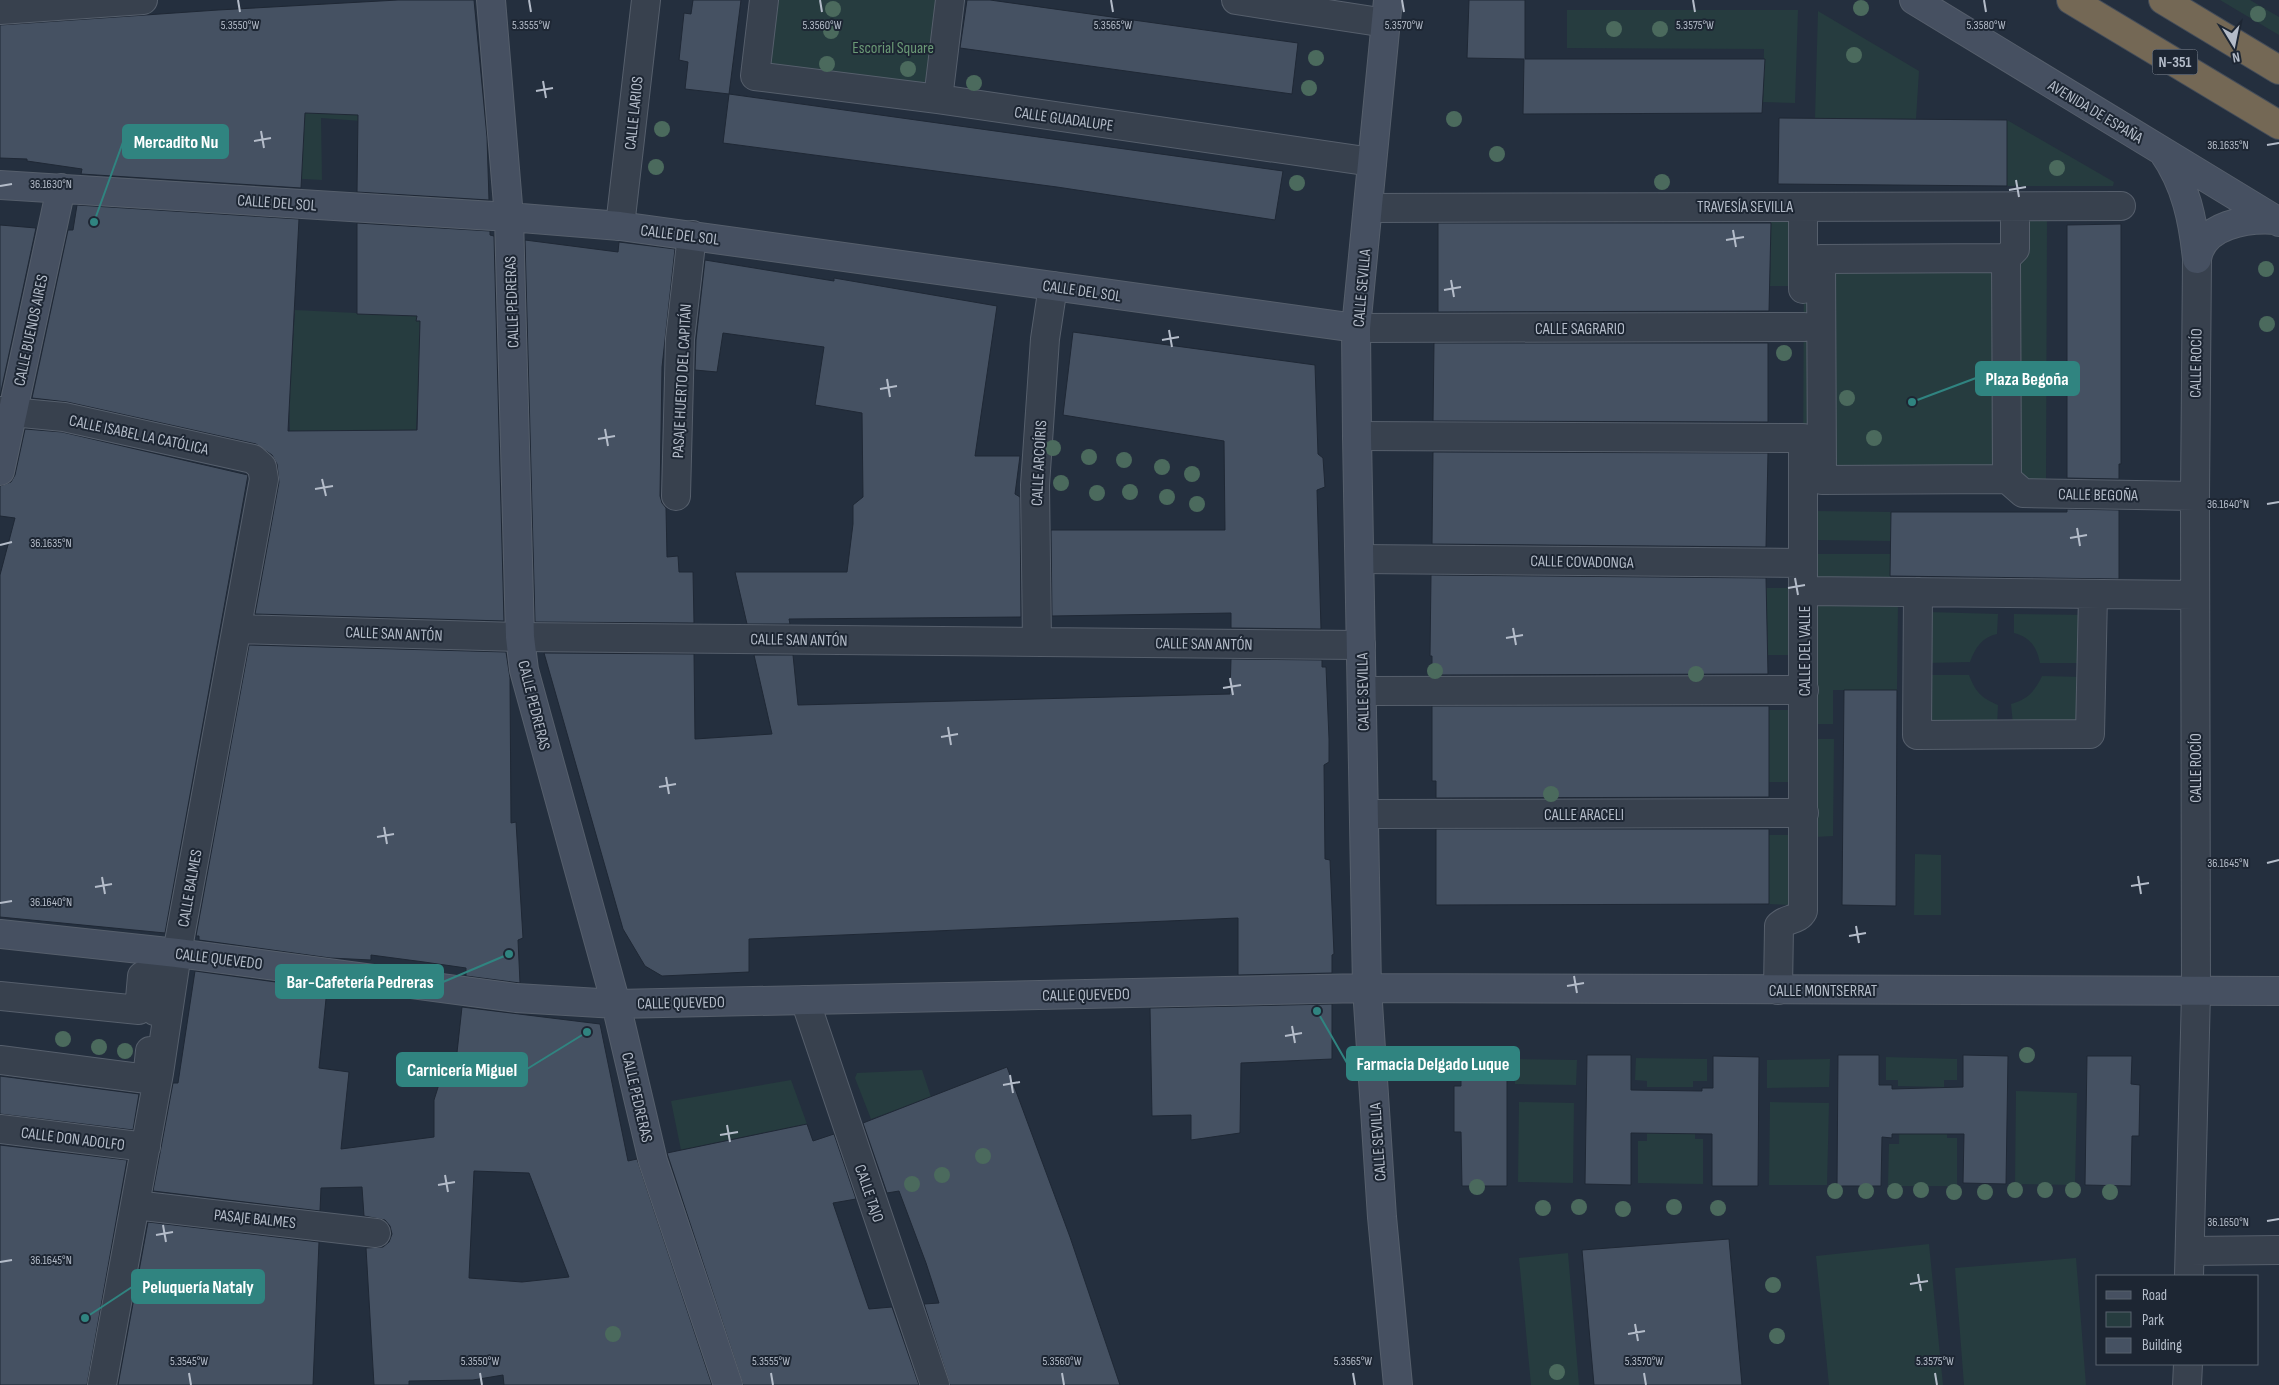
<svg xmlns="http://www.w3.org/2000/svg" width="2279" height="1385" font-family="'Sofia Sans Condensed',sans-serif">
<rect width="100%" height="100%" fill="#242f3e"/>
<path fill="#263c3f" d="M764,0H950L938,99L755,76Z
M2220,0H2250L2279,17V35Z
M1567,10H1798L1795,103L1763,102L1764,49L1567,48Z
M1818,11L1919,71L1916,119L1815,118Z
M361,106V121L321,118L322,180L286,178L292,108Z
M2007,120L2114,182L2113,186H2007Z
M1771,219H1792L1791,286H1770Z
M2022,220H2047L2046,480L2023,493L1803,492L1804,249H2010Z
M295,310L417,316L416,321L451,322L494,365L419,368L416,430L290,431L289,404Z
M1816,511L1891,512V541L1815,540Z
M1817,554H1891L1890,582H1817Z
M1766,588H1790V655H1768Z
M1814,603H1898L1897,690H1833V724H1814Z
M1928,612L1998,614L1997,634C1982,637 1975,648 1970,662L1927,663Z
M2014,614L2088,615L2085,663H2040C2037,647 2030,637 2014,633Z
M1928,675H1969C1975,691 1981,698 1998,705L1997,726H1928Z
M2042,676L2083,677L2082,725H2013L2011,704C2028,699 2035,691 2042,676Z
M1769,710H1789V782H1769Z
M1816,739H1834L1833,836L1815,837Z
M1769,835H1792V905L1769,904Z
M1915,854L1941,855V915H1914Z
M1886,1057L1957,1059V1080H1944V1087L1898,1086V1080H1886Z
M1636,1058L1707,1059V1081H1693V1087H1647V1081L1635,1080Z
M1515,1059L1577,1060L1576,1085L1515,1084Z
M1830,1059L1829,1087L1767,1088V1060Z
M922,1070L931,1097L871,1119L855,1078L857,1073Z
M791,1080L807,1124L681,1150L671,1101Z
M2016,1091L2077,1093L2075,1185L2015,1184Z
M1900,1100H1947V1138H1957V1186H1888L1889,1144H1899Z
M1647,1101H1695V1139H1703V1184L1638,1183V1141H1647Z
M1519,1102L1574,1103L1573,1183L1518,1182Z
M1770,1102L1829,1103L1827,1185H1769Z
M1929,1244L1943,1385H1829L1816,1256Z
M1568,1253L1579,1385H1531L1519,1258Z
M2076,1258L2086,1385H1964L1955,1268Z"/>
<path fill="#455162" stroke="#1f2835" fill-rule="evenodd" d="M398,0H474L487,137L489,200L357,192L358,115L305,113L301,188L81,174L82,169L27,161V159L0,158V25L218,10Z
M693,0H741L729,94L685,89L688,62L679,60L684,13L691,14Z
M967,0H990L1298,43L1292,94L960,48Z
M1469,0H1525V59H1765L1762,113L1523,114L1524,59L1467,58Z
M729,94L1283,171L1275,220L1057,187L723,143Z
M1779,118L2007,120V186L1778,184Z
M77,205L299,219L288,431L417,430L420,321H416L417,316L357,314V223L490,231V235L494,236L504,621L255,614L279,482L277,464L272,455L256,444L67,402L32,398L68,230H73Z
M1438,223H1771L1769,311L1438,312Z
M2121,224V464H2119V479L2067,478V225Z
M0,225L36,228L0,396Z
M525,240L618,252L619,242L675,249L662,367L660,496L662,503L666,508L667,557L678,556L679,572H693L694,623L535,622Z
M705,260L834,281V278L997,306L975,456H1020L1015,494L1020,497L1021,617L789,619L790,624H747L735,572H847L853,524V505L863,497L862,413L815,405L824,347L723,333L717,372L695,370L696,340Z
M1073,332L1315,365L1318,454L1323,458L1325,487L1317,490L1321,629L1231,628V613L1052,616L1051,530H1225L1224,441L1063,415Z
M1434,343H1768V422L1433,421Z
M25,429L62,432L248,475L165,933L0,917V575L15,518L0,516V486L11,482L15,475Z
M1433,452L1768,453L1766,547L1432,544Z
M2067,509L2119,510V579L1890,576L1891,512H2067Z
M1431,575L1766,578L1768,674L1432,675V656H1430Z
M249,645L506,652L510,678L511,823L516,822L523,938L518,940L520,983L466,976V968L424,962L371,955V960L330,958L199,940V936H196Z
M544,653L694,654L695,739L772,734L754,655H793L798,705L1230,694L1231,659L1322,660V667H1326L1329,739V762L1324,765L1325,859L1330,860L1334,954L1332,955V973L1238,975V918L749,939V972L662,976L645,966L623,929Z
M1844,690H1897L1896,906L1842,905Z
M1432,706H1769V797L1436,798V781H1432Z
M1436,829H1769V904L1436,905Z
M195,971L327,989L319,1068L349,1072L341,1149L434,1137V1100L440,1081L454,1080L462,1007L600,1024L628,1161L637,1159L712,1385H504L503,1375L473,1380L409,1381V1385H374L366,1248L383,1247L389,1242L392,1234L390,1226L385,1220L364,1216L362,1187L321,1188L320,1211L153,1191L173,1083H178ZM474,1171L529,1173L569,1277L522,1282L469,1278Z
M1332,1004V1059L1241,1063L1240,1133L1191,1140V1115L1152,1116L1150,1008Z
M1587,1055H1631V1090L1702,1091V1088H1713V1056L1759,1057L1758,1186H1712V1134L1631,1133V1185L1585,1184Z
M1838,1055H1879V1085H1892V1089L1963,1087V1055L2008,1056L2006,1184L1963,1183L1964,1134H1892V1138L1882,1137L1881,1186H1837Z
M2087,1056H2132L2131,1084L2140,1085L2139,1136H2132L2131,1186L2085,1185Z
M1461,1057H1507V1186H1462L1461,1132H1454V1086H1461Z
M1007,1067L1070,1237L1120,1385H950L924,1304L939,1303L926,1263L899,1191L887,1193L863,1123Z
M0,1076L139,1094L133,1130L0,1114Z
M807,1124L813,1141L834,1134L856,1199L833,1203L869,1309L892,1307L919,1385H743L667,1153Z
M0,1145L127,1160L87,1385H0Z
M148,1222L319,1242L313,1385H118Z
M1729,1239L1742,1385H1594L1582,1250Z"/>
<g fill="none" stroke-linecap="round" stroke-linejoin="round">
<defs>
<path id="street" d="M764,0L755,76L938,99L1372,162
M1236,0L1386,23
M0,10L143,0
M938,99L950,0
M1803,207V289
M1368,208L2121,206
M620,226L646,0
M2006,258L2007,479L1822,480L1821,259Z
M2006,258L2015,249V206
M1356,328L1804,327
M0,411L64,417L253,459L262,467L264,479L177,953L159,1073L102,1385
M1357,436L1803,438
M2007,479L2023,493L2195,496
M676,496L680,339L692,235
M1360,559L1803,563
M1804,591L2195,595
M1918,592L1917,735L2090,734L2093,595
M237,629L520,637L1361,645
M1037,642L1035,485L1045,339L1053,286
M1362,691L1804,690
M1364,814L1804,813
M1778,990L1779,926C1786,918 1798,921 1803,911V447
M0,996L139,1010L142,976L158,977L155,1011
M805,1000L935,1385
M0,1060L147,1079L150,1051
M0,1129L146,1147
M135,1205L376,1233
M2190,1251L2279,1250
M2189,1276L2196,992L2195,496L2197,259
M2187,1385L2188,1364"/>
<path id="secondary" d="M491,0L509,217L520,637L524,670L616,1004L653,1161L728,1385
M1388,0L1356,328L1357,436L1367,988L1382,1217L1398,1385
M1914,0L2279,222
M2163,152C2186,185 2193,220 2197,259
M0,185L509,217L620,226L1356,328
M2197,259C2202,224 2248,218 2276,220
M0,471L61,188
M0,934L177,953L516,998L616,1004L1367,988L2279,991"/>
<path id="highway" d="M2071,0L2279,125
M2163,0L2279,70"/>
</defs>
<use href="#street" stroke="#565f6c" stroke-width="30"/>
<use href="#secondary" stroke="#565f6c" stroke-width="30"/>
<use href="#highway" stroke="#434c59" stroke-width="30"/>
<use href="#street" stroke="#38414e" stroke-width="28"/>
<use href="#secondary" stroke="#465061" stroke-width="28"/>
<use href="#highway" stroke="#746855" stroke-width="28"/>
</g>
<g fill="#4b6a5d">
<circle cx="1861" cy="8" r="8"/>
<circle cx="833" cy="9" r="8"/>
<circle cx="2258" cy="14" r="8"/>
<circle cx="1614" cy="29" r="8"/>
<circle cx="1660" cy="29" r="8"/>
<circle cx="831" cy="31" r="8"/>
<circle cx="1854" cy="55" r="8"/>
<circle cx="1316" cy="58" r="8"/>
<circle cx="827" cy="64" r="8"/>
<circle cx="908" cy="69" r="8"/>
<circle cx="974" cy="83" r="8"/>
<circle cx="1309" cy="88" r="8"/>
<circle cx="1454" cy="119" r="8"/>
<circle cx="662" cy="129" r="8"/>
<circle cx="1497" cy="154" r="8"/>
<circle cx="656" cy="167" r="8"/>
<circle cx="2057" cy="168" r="8"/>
<circle cx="1662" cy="182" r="8"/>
<circle cx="1297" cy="183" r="8"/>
<circle cx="2266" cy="269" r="8"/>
<circle cx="2267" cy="324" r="8"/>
<circle cx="1784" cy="353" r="8"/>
<circle cx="1847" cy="398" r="8"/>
<circle cx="1874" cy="438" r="8"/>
<circle cx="1053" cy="448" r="8"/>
<circle cx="1089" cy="457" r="8"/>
<circle cx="1124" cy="460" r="8"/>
<circle cx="1162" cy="467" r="8"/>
<circle cx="1192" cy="474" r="8"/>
<circle cx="1061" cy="483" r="8"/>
<circle cx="1130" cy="492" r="8"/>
<circle cx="1097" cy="493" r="8"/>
<circle cx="1167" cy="497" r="8"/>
<circle cx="1197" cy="504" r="8"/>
<circle cx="1435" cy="671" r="8"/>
<circle cx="1696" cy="674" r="8"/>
<circle cx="1551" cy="794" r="8"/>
<circle cx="63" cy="1039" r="8"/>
<circle cx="99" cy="1047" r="8"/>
<circle cx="125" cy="1051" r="8"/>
<circle cx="2027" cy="1055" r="8"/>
<circle cx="983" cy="1156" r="8"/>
<circle cx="942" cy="1175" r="8"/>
<circle cx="912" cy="1184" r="8"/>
<circle cx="1477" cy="1187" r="8"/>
<circle cx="1921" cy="1190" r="8"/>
<circle cx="2015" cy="1190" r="8"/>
<circle cx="2045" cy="1190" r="8"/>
<circle cx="2073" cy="1190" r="8"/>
<circle cx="1835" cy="1191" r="8"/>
<circle cx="1866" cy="1191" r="8"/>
<circle cx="1895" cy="1191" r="8"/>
<circle cx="1954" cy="1192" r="8"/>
<circle cx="1985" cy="1192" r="8"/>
<circle cx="2110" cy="1192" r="8"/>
<circle cx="1579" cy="1207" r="8"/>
<circle cx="1674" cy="1207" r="8"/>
<circle cx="1543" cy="1208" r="8"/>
<circle cx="1718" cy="1208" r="8"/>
<circle cx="1623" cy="1209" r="8"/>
<circle cx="1773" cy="1285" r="8"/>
<circle cx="613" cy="1334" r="8"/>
<circle cx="1777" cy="1336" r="8"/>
<circle cx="1557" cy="1372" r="8"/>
</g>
<path fill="none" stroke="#b4bcc9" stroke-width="2" d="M238,0L240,12M529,0L531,12M820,0L822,12M1111,0L1113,12M1402,0L1404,12M1693,0L1695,12M1984,0L1986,12M543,81L546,98M536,91L553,88M261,131L264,148M254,141L271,138M2267,145L2279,143M2016,180L2019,197M0,186L12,184M2009,190L2026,187M1733,230L1736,247M1726,240L1744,237M1451,280L1454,297M1444,290L1461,287M1169,330L1172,347M1162,340L1179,337M887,379L890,397M880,389L897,386M605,429L608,446M598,439L615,436M322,479L326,496M315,489L333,486M2267,504L2279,502M2077,528L2080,546M2070,538L2087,535M0,545L12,542M1795,578L1798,595M1788,588L1805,585M1513,628L1516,645M1506,638L1523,635M1230,678L1233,695M1223,688L1241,685M948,727L951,745M941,737L958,734M666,777L669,794M659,787L676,784M384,827L387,844M377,837L394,834M2267,863L2279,860M2138,876L2141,894M102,877L105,894M2131,886L2149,883M95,887L112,884M0,903L12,901M1856,926L1859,943M1849,936L1866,933M1574,976L1577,993M1567,986L1584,983M1292,1026L1295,1043M1285,1036L1302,1033M1010,1075L1013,1093M1003,1085L1020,1082M727,1125L730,1142M720,1135L738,1132M445,1175L448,1192M438,1185L455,1182M2267,1221L2279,1219M163,1225L166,1242M156,1235L173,1232M0,1262L12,1260M1918,1274L1921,1291M1910,1284L1928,1281M1635,1324L1638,1341M1628,1334L1645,1331M189,1373L191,1385M480,1373L482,1385M771,1373L773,1385M1062,1373L1064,1385M1353,1373L1355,1385M1644,1373L1646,1385M1935,1373L1937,1385"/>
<g text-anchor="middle" stroke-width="4" stroke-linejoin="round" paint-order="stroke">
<rect fill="#1d2633" stroke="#878f9c" stroke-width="1" x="2152.5" y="49.5" width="45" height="25" rx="4"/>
<g font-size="15" font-weight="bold" fill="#b4bcc9">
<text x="2175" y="67">N-351</text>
</g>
<g font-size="16" fill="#6b9a76" stroke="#1d2633">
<text x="893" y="53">Escorial Square</text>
</g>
<g font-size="16" fill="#b4bcc9" stroke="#1d2633">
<text transform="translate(2096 111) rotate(31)" y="6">AVENIDA DE ESPAÑA</text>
<text transform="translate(633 113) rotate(-84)" y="6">CALLE LARIOS</text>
<text transform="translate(1064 118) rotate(8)" y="6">CALLE GUADALUPE</text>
<text transform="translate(277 202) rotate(4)" y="6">CALLE DEL SOL</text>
<text x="1745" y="212">TRAVESÍA SEVILLA</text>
<text transform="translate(680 234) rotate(7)" y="6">CALLE DEL SOL</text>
<text transform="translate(1361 288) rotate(-85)" y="6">CALLE SEVILLA</text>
<text transform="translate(1082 290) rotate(8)" y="6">CALLE DEL SOL</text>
<text transform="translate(511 302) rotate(-92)" y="6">CALLE PEDRERAS</text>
<text x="1580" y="334">CALLE SAGRARIO</text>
<text transform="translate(30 330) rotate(-78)" y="6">CALLE BUENOS AIRES</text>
<text transform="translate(2195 363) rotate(-89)" y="6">CALLE ROCÍO</text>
<text transform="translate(681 381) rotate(-87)" y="6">PASAJE HUERTO DEL CAPITÁN</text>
<text transform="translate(139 434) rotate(12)" y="6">CALLE ISABEL LA CATÓLICA</text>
<text transform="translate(1038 463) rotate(-87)" y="6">CALLE ARCOÍRIS</text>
<text transform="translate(2098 494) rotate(1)" y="6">CALLE BEGOÑA</text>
<text transform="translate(1582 561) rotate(1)" y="6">CALLE COVADONGA</text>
<text transform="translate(394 633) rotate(2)" y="6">CALLE SAN ANTÓN</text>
<text transform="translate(799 639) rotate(1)" y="6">CALLE SAN ANTÓN</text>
<text transform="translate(1204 643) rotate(1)" y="6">CALLE SAN ANTÓN</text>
<text transform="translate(1804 651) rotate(-90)" y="6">CALLE DEL VALLE</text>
<text transform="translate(1362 692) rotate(-91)" y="6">CALLE SEVILLA</text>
<text transform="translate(535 705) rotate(76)" y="6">CALLE PEDRERAS</text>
<text transform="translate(2195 768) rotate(-90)" y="6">CALLE ROCÍO</text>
<text x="1584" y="820">CALLE ARACELI</text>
<text transform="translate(189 888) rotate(-80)" y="6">CALLE BALMES</text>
<text transform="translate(219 958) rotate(7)" y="6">CALLE QUEVEDO</text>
<text x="1823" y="996">CALLE MONTSERRAT</text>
<text transform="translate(1086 994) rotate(-1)" y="6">CALLE QUEVEDO</text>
<text transform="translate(681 1002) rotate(-1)" y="6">CALLE QUEVEDO</text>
<text transform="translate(638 1097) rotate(77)" y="6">CALLE PEDRERAS</text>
<text transform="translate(73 1138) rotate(7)" y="6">CALLE DON ADOLFO</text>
<text transform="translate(1377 1142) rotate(-94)" y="6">CALLE SEVILLA</text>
<text transform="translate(870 1193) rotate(71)" y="6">CALLE TAJO</text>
<text transform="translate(255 1218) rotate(6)" y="6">PASAJE BALMES</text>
</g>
</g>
<g font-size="12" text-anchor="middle" fill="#b4bcc9" stroke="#1d2633" stroke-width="4" stroke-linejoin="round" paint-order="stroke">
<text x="240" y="29">5.3550°W</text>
<text x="531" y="29">5.3555°W</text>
<text x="822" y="29">5.3560°W</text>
<text x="1113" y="29">5.3565°W</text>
<text x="1404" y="29">5.3570°W</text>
<text x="1695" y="29">5.3575°W</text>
<text x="1986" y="29">5.3580°W</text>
<text x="2228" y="149">36.1635°N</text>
<text x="51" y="188">36.1630°N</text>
<text x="2228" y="508">36.1640°N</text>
<text x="51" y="547">36.1635°N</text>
<text x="2228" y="867">36.1645°N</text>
<text x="51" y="906">36.1640°N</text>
<text x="2228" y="1226">36.1650°N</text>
<text x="51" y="1264">36.1645°N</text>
<text x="189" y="1365">5.3545°W</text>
<text x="480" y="1365">5.3550°W</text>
<text x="771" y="1365">5.3555°W</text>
<text x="1062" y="1365">5.3560°W</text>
<text x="1353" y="1365">5.3565°W</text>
<text x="1644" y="1365">5.3570°W</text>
<text x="1935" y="1365">5.3575°W</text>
</g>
<path fill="none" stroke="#308480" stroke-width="2" d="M94 222L123 142M1912 402L1976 378M509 954L443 982M1317 1011L1347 1063M587 1032L527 1069M85 1318L132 1287"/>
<g fill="#308480" stroke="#1d2633" stroke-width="2">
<circle cx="94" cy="222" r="5"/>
<circle cx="1912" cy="402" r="5"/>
<circle cx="509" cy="954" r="5"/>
<circle cx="1317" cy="1011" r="5"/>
<circle cx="587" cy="1032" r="5"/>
<circle cx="85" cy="1318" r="5"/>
</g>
<g fill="#308480" stroke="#308480" stroke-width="2">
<rect x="123" y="125" width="105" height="33" rx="5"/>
<rect x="1976" y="362" width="103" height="33" rx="5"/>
<rect x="276" y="965" width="167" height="33" rx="5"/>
<rect x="1347" y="1047" width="172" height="33" rx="5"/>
<rect x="397" y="1053" width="130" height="33" rx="5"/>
<rect x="132" y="1270" width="132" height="33" rx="5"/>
</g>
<g font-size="18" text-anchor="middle" font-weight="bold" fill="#fff">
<text x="176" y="148">Mercadito Nu</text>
<text x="2027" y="385">Plaza Begoña</text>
<text x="360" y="988">Bar-Cafetería Pedreras</text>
<text x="1433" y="1070">Farmacia Delgado Luque</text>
<text x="462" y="1076">Carnicería Miguel</text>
<text x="198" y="1293">Peluquería Nataly</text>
</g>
<rect x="2096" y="1275" width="162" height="90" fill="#1d2633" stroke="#59626f"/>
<rect x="2106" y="1291" width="25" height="8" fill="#465061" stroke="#59626f"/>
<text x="2142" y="1300" font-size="15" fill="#b4bcc9">Road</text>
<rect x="2106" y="1312" width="25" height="15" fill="#263c3f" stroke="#59626f"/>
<text x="2142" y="1325" font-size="15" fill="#b4bcc9">Park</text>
<rect x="2106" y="1338" width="25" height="15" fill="#455162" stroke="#59626f"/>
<text x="2142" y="1350" font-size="15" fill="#b4bcc9">Building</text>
<g transform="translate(2234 45) rotate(170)" stroke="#1d2633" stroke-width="4" paint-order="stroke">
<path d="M0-4L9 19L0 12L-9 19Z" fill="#b4bcc9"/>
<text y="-8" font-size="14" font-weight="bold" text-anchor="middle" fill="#b4bcc9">N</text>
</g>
</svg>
